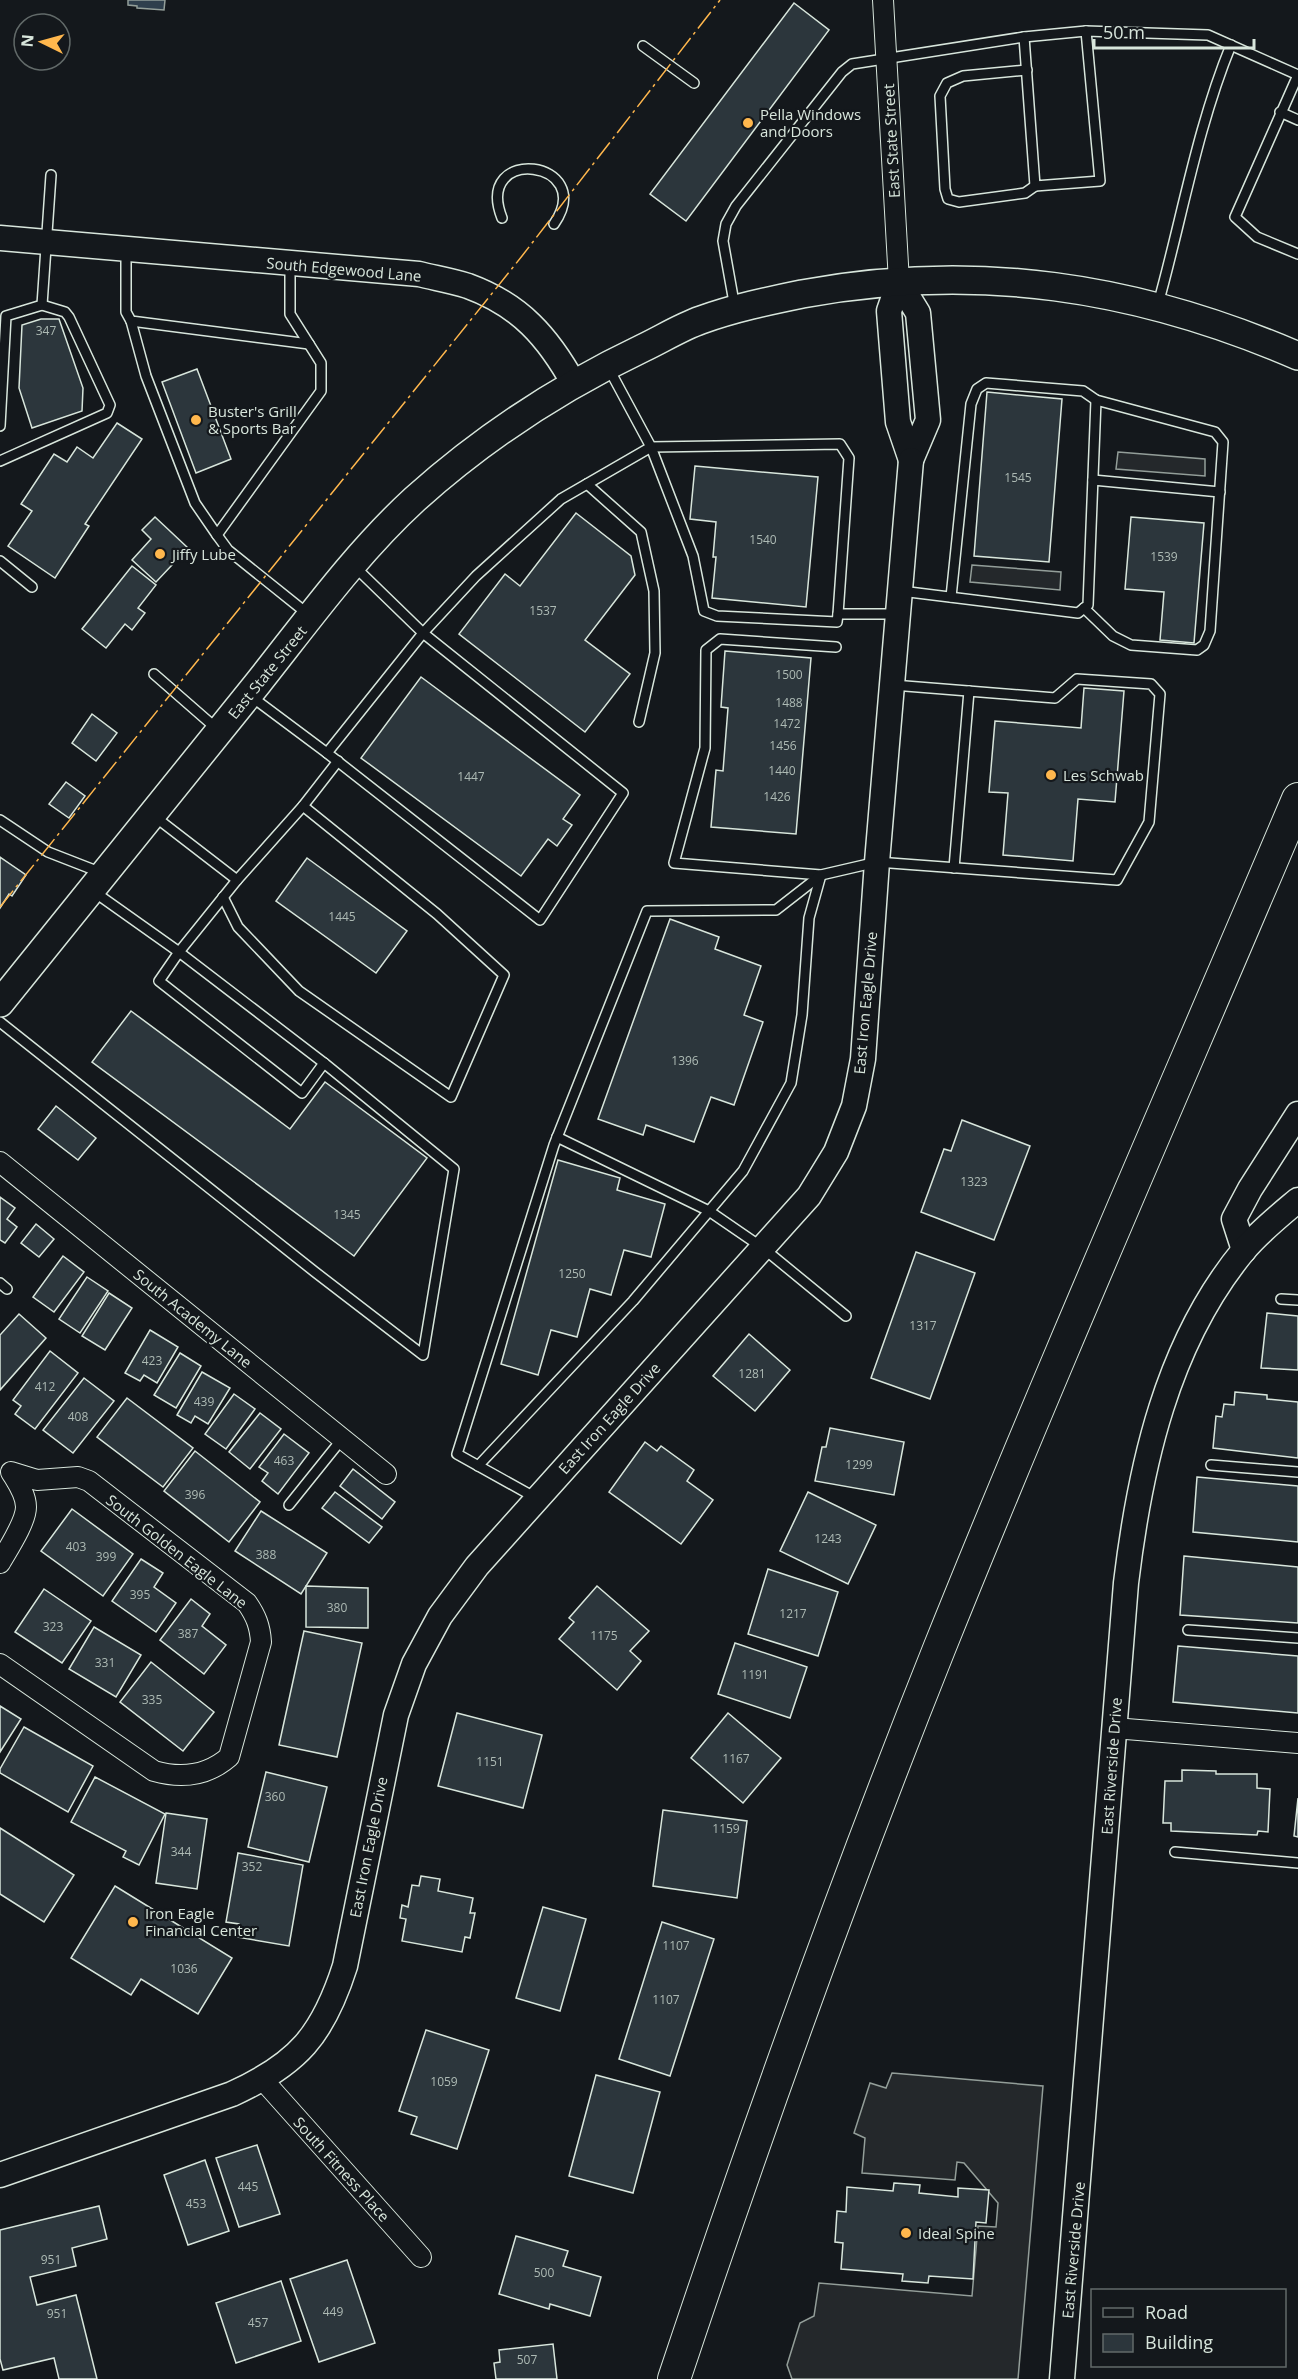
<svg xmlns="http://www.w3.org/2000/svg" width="1298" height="2379" viewBox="0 0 1298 2379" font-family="'Open Sans',sans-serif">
<rect width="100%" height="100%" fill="#14181c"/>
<g fill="#24282b" stroke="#939e99" stroke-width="1.5">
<polygon points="1118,452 1205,459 1205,476 1116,469"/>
<polygon points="972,565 1061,572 1060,590 970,582"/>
<polygon points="892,2073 1043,2086 1018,2379 792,2379 787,2365 800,2323 814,2316 819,2283 972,2296 978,2226 996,2227 998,2203 964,2163 957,2162 955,2180 862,2173 865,2138 854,2133 870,2083 886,2088"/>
</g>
<polygon fill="#2f3f4d" stroke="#939e99" stroke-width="1.5" points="128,0 165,0 164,10 137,8 137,6 128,5"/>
<g fill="#2c363c" stroke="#d8e6dc" stroke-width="1.5">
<polygon points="794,3 829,30 686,221 650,194"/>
<polygon points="41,319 59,319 83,388 82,411 32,428 19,388 22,325"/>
<polygon points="197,369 231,459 196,473 162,382"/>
<polygon points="987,392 1062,399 1049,562 974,556"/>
<polygon points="117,423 142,439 85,524 89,526 55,578 8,546 32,511 21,504 54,454 67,462 77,447 93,458"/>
<polygon points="695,466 818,477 806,607 712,598 716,557 713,557 716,522 690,519"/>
<polygon points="576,513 631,556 635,575 585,640 630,674 585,732 459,634 505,574 520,586"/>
<polygon points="155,517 188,548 156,582 132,560 151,539 142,530"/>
<polygon points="1131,517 1204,523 1194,643 1160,640 1164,592 1125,589"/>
<polygon points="132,566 156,585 138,608 145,613 132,630 125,624 106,648 82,629"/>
<polygon points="725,651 811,658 796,834 711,827 716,770 723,771 728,708 721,707"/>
<polygon points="421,677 580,795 563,819 572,825 557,846 548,839 521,876 361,758"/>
<polygon points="1084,688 1124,691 1115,802 1078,799 1073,861 1003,855 1008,793 989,792 995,721 1081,728"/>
<polygon points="92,714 117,733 96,761 72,743"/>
<polygon points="66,782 85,796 69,818 49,804"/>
<polygon points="0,857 26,875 12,896 9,894 0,908"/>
<polygon points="307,858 407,931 376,973 276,901"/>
<polygon points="670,919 719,937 715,949 761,966 744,1015 763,1022 734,1105 711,1097 694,1142 646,1125 643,1135 598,1119"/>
<polygon points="131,1011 290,1129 325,1082 427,1158 354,1256 92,1062"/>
<polygon points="56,1106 96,1138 78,1160 38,1129"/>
<polygon points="962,1120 1030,1146 994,1240 921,1212 944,1149 951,1151"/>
<polygon points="558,1160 620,1178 617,1190 665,1204 651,1257 624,1250 611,1295 590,1289 577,1337 551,1330 538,1375 501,1364"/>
<polygon points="0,1197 15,1208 7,1219 17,1227 5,1243 0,1240"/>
<polygon points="36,1224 54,1239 39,1257 21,1243"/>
<polygon points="916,1252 975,1273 930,1399 871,1378"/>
<polygon points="63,1256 84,1272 54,1312 33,1297"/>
<polygon points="87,1277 108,1291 80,1333 59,1319"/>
<polygon points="109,1293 132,1308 105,1350 82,1336"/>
<polygon points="1267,1313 1298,1316 1298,1370 1261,1368"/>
<polygon points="19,1314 46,1338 0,1390 0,1335"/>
<polygon points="150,1330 178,1347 157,1383 144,1375 140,1381 125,1373"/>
<polygon points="749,1334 790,1370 755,1411 713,1376"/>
<polygon points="50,1351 78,1373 35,1429 15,1414 21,1406 13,1400"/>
<polygon points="180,1353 201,1366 176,1408 154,1395"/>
<polygon points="202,1372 230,1388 208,1424 195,1416 191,1423 177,1415"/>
<polygon points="84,1378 114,1401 73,1453 43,1430"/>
<polygon points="1235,1392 1267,1395 1267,1399 1298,1402 1298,1458 1213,1448 1216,1416 1222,1417 1224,1404 1234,1405"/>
<polygon points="234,1394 255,1409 226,1449 205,1434"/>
<polygon points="127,1398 193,1448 163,1487 97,1437"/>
<polygon points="260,1413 281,1429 250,1469 229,1452"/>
<polygon points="830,1428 904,1442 894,1495 815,1481 822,1447 826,1447"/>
<polygon points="284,1434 309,1453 278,1494 262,1481 268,1473 259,1467"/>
<polygon points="645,1442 657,1451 661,1446 694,1470 687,1481 713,1500 681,1544 609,1492"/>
<polygon points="195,1451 260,1502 229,1542 164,1491"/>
<polygon points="353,1469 395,1502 382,1519 340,1486"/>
<polygon points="1197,1477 1298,1486 1298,1542 1193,1532"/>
<polygon points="335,1492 382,1527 369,1543 322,1508"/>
<polygon points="808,1492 876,1525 848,1584 780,1551"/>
<polygon points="72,1509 133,1554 103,1596 41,1551"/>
<polygon points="261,1511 327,1553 301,1594 235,1551"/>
<polygon points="1184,1556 1298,1567 1298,1623 1180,1615"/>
<polygon points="141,1559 163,1573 154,1587 176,1603 156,1632 112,1601"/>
<polygon points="768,1569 838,1592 818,1656 748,1634"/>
<polygon points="306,1586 368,1588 368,1628 306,1627"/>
<polygon points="597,1586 649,1631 630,1651 641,1661 617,1690 559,1639 574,1622 569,1618"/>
<polygon points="44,1589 91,1621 62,1663 15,1632"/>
<polygon points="191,1599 210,1614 202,1626 226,1645 204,1674 160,1640"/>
<polygon points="94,1627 141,1655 116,1697 69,1669"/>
<polygon points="304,1631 362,1643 337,1757 279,1745"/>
<polygon points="735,1643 807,1667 790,1718 718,1694"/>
<polygon points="1178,1646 1298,1656 1298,1713 1173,1702"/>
<polygon points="151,1662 214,1712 183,1751 120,1702"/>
<polygon points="0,1706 21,1719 0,1752"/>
<polygon points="457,1713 542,1735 523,1808 438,1786"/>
<polygon points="728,1713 781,1758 743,1803 691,1758"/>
<polygon points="24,1727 93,1766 68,1812 0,1773 0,1769"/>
<polygon points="1182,1770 1216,1771 1216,1774 1257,1774 1257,1788 1270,1789 1268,1832 1258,1831 1257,1835 1171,1831 1171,1823 1163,1823 1165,1781 1182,1781"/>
<polygon points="266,1772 327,1787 309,1862 248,1847"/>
<polygon points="95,1777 165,1814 139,1865 123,1857 126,1851 71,1822"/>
<polygon points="1298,1798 1298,1837 1294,1836"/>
<polygon points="663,1810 747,1821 737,1898 653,1886"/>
<polygon points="166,1813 207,1819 197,1889 156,1883"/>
<polygon points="0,1828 74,1875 44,1922 0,1894"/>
<polygon points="238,1853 303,1865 289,1946 237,1937 239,1924 226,1922"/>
<polygon points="421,1876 440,1879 438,1891 473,1898 470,1913 475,1913 470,1938 465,1937 462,1952 402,1941 406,1919 400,1918 402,1905 408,1907 412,1885 419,1886"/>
<polygon points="115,1886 232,1958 198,2014 141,1979 131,1995 71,1958"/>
<polygon points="543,1907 586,1919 560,2011 516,1998"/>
<polygon points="662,1922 714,1939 670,2076 619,2059"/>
<polygon points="426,2030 489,2050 457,2149 411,2134 417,2117 399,2111"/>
<polygon points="596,2075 660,2092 633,2193 569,2176"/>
<polygon points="257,2145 280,2214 239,2227 216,2158"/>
<polygon points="205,2160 229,2231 188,2245 164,2175"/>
<polygon points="894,2183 920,2185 919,2193 958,2197 958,2188 989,2190 986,2223 976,2222 973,2279 929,2276 928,2283 902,2281 903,2274 841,2269 843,2243 835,2242 837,2211 846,2212 847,2187 893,2191"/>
<polygon points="99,2206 107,2239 72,2248 76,2266 30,2277 37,2305 76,2295 97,2379 59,2379 54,2358 3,2370 0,2359 0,2230"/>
<polygon points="516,2236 568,2251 563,2266 601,2277 590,2316 550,2304 549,2309 499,2294"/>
<polygon points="347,2260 375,2343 319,2362 290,2279"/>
<polygon points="281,2281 301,2341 236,2363 216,2303"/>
<polygon points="553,2344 557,2379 496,2379 494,2363 500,2362 499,2350"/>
</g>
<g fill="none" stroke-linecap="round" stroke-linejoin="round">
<g stroke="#d8e6dc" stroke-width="12">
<g id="service">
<polyline points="1024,37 1035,186 1100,181 1086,31"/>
<polyline points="643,46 694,83"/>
<polyline points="1027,70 963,76 947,83 940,96 945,189 948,199 959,202 1025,193 1035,186"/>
<polyline points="1280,112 1298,120"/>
<path d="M502,218C473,144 598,160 554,224"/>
<polyline points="126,250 126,312 131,321 309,344"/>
<polyline points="290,265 290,314 321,363 321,391 217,535 228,550 309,615"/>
<path d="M1158,304C1182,218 1197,128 1231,45"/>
<polyline points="735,308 723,241 726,224 736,206 842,72 852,64 1024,37 1086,31 1208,35 1298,75 1235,217 1257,237 1298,254"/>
<polyline points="131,321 146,376 195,503 217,535"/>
<polyline points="609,369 651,447 840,444 849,458 838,614 896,614"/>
<polyline points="0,426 6,316 42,305 51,175"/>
<polyline points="0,461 107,413 110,405 69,317 65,312 42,305"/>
<polyline points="1093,480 1220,492"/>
<polyline points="587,484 641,532 654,591 655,653 639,722"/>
<polyline points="0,561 32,587"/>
<polyline points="354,566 423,633 476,576 561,499 651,447 693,556 704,611 717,616 837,622 838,614"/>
<polyline points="901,591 1078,613 1088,605 1096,400"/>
<polyline points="951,597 971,404 977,389 986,383 1083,391 1096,400 1215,432 1223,442 1210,631 1204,645 1197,650 1131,645 1113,636 1084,608"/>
<polygon points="423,633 623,793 540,920 327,753"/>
<polyline points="154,674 217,729"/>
<polyline points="252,697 327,753"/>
<polyline points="303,806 338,761"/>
<polyline points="154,816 237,880 303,806 437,914 504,975 451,1097 299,991 238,927 223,897"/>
<polyline points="0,820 48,852 102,873"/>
<polyline points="954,868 969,691"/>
<polyline points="237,880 179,952 159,981 302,1093 324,1063"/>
<polyline points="0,1022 315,1272 423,1355 454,1169 324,1063 179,952 93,891"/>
<polyline points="557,1137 709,1211 763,1248 846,1316"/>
<polyline points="0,1283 7,1289"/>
<polyline points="1281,1299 1298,1300"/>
<polyline points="1211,1465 1298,1472"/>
<polyline points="478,1466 633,1301 743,1171 791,1083 802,1015 809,918 821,875 674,863 705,748 706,650 720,639 836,647"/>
<polyline points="536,1498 457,1454 554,1145 647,911 776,910 821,875 877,862 1117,880 1149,822 1160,694 1151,684 1077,679 1055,698 893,685"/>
<polyline points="289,1505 342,1439"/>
<polyline points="1188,1630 1298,1638"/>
<polyline points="1175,1852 1298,1863"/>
</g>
</g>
<g stroke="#d8e6dc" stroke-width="22">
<g id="minor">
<polyline points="883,0 899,282"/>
<polyline points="0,1162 386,1474"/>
<path d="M0,1563C8,1549 26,1522 26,1507C26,1494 17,1482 11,1472L37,1480L78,1477L89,1481L247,1603C256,1616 260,1626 261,1642L229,1757C207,1776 182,1779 154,1771L0,1664"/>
<polyline points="1114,1728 1298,1743"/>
<polyline points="263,2080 421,2257"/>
</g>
</g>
<g stroke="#d8e6dc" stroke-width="27">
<g id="tertiary">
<path d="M0,238L419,274C435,278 453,281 468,286C520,305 548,337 574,384"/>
<polygon points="899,282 918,313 928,420 911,460 898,422 889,311"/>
<polyline points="1244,1250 1234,1219 1250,1189 1298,1114"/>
<path d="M0,2175L232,2094C298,2064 323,2035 345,1966L396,1715L414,1664L440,1616L477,1566L809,1196L836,1152L854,1106L863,1059L877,862L911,460"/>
<path d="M1062,2379L1126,1583C1140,1466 1167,1343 1244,1250C1259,1232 1279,1216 1298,1200"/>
</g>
</g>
<g stroke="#d8e6dc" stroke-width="30">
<path id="secondary" d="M0,1003C86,896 172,789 258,683C308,620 356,553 415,499C483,438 561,387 643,348C662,339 681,327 701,320C734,308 768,301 802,294C977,262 1136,286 1298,356"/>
</g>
<g stroke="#d8e6dc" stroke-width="34">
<path id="trunk" d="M674,2379C756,2133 843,1889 939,1649C1054,1363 1178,1082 1298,799"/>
</g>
<use href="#service" stroke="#14181c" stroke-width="9"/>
<use href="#minor" stroke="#14181c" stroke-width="20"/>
<use href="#tertiary" stroke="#14181c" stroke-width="24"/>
<use href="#secondary" stroke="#14181c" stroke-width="27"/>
<use href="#trunk" stroke="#14181c" stroke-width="32"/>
<polyline stroke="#ffb74d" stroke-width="1.5" stroke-dasharray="21 4.5 3 4.5" stroke-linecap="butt" points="0,907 522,256 720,0"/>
</g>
<g fill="#ffb74d" stroke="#14181c" stroke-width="2">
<circle cx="748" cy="123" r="6"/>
<circle cx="196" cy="420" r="6"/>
<circle cx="160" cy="554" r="6"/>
<circle cx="1051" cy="775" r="6"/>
<circle cx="133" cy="1922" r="6"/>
<circle cx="906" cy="2233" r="6"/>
</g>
<g text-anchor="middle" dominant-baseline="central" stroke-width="4.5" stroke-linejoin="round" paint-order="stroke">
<g font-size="12" fill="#adbab4">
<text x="46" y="330">347</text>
<text x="1018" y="477">1545</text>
<text x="763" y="539">1540</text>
<text x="1164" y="556">1539</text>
<text x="543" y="610">1537</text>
<text x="789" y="674">1500</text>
<text x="789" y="702">1488</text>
<text x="787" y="723">1472</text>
<text x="783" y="745">1456</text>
<text x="782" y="770">1440</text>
<text x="471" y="776">1447</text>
<text x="777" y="796">1426</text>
<text x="342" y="916">1445</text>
<text x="685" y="1060">1396</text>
<text x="974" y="1181">1323</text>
<text x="347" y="1214">1345</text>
<text x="572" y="1273">1250</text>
<text x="923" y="1325">1317</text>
<text x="152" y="1360">423</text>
<text x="752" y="1373">1281</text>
<text x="45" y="1386">412</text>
<text x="204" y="1401">439</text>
<text x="78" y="1416">408</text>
<text x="284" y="1460">463</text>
<text x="859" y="1464">1299</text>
<text x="195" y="1494">396</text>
<text x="828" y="1538">1243</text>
<text x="76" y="1546">403</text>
<text x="266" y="1554">388</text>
<text x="106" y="1556">399</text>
<text x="140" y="1594">395</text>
<text x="337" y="1607">380</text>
<text x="793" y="1613">1217</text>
<text x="53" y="1626">323</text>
<text x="188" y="1633">387</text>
<text x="604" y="1635">1175</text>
<text x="105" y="1662">331</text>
<text x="755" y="1674">1191</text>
<text x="152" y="1699">335</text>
<text x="736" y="1758">1167</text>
<text x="490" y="1761">1151</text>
<text x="275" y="1796">360</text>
<text x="726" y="1828">1159</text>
<text x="181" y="1851">344</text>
<text x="252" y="1866">352</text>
<text x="676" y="1945">1107</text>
<text x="184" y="1968">1036</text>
<text x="666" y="1999">1107</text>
<text x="444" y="2081">1059</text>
<text x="248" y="2186">445</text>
<text x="196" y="2203">453</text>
<text x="51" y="2259">951</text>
<text x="544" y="2272">500</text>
<text x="333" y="2311">449</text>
<text x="57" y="2313">951</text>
<text x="258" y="2322">457</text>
<text x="527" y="2359">507</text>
</g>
<g font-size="15" fill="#d8e6dc" stroke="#14181c" text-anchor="start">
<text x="760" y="114">Pella Windows<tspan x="760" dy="17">and Doors</tspan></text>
<text x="208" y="411">Buster's Grill<tspan x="208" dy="17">&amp; Sports Bar</tspan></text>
<text x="172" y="554">Jiffy Lube</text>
<text x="1063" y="775">Les Schwab</text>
<text x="145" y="1913">Iron Eagle<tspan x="145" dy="17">Financial Center</tspan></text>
<text x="918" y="2233">Ideal Spine</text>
</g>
<g font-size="15" fill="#d8e6dc" stroke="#14181c">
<text transform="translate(891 141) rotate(-93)">East State Street</text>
<text transform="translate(344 269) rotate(5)">South Edgewood Lane</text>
<text transform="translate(267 672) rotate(-51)">East State Street</text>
<text transform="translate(865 1003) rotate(-85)">East Iron Eagle Drive</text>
<text transform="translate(193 1318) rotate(39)">South Academy Lane</text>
<text transform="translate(609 1418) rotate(-48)">East Iron Eagle Drive</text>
<text transform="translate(177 1551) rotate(38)">South Golden Eagle Lane</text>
<text transform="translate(1111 1766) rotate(-86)">East Riverside Drive</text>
<text transform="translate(368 1847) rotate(-79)">East Iron Eagle Drive</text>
<text transform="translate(342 2169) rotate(48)">South Fitness Place</text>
<text transform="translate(1073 2250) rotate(-85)">East Riverside Drive</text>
</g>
</g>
<rect x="1091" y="2289" width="195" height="78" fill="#14181c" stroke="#626a69" stroke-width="1.5"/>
<rect x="1103" y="2308" width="30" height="9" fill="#14181c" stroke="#626a69" stroke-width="1.5"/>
<text x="1145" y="2319" font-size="18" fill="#d8e6dc">Road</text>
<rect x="1103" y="2334" width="30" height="18" fill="#2c363c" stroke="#626a69" stroke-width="1.5"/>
<text x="1145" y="2349" font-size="18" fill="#d8e6dc">Building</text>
<g transform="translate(42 42) rotate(275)"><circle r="28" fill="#14181c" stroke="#626a69" stroke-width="1.5"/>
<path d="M0-4.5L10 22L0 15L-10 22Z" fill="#ffb74d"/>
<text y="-9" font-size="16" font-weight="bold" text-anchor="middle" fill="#d8e6dc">N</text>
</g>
<path d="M1094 39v9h160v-9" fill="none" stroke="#d8e6dc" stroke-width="3"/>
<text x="1103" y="39" font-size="18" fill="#d8e6dc" stroke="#14181c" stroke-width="4.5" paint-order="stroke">50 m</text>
</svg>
